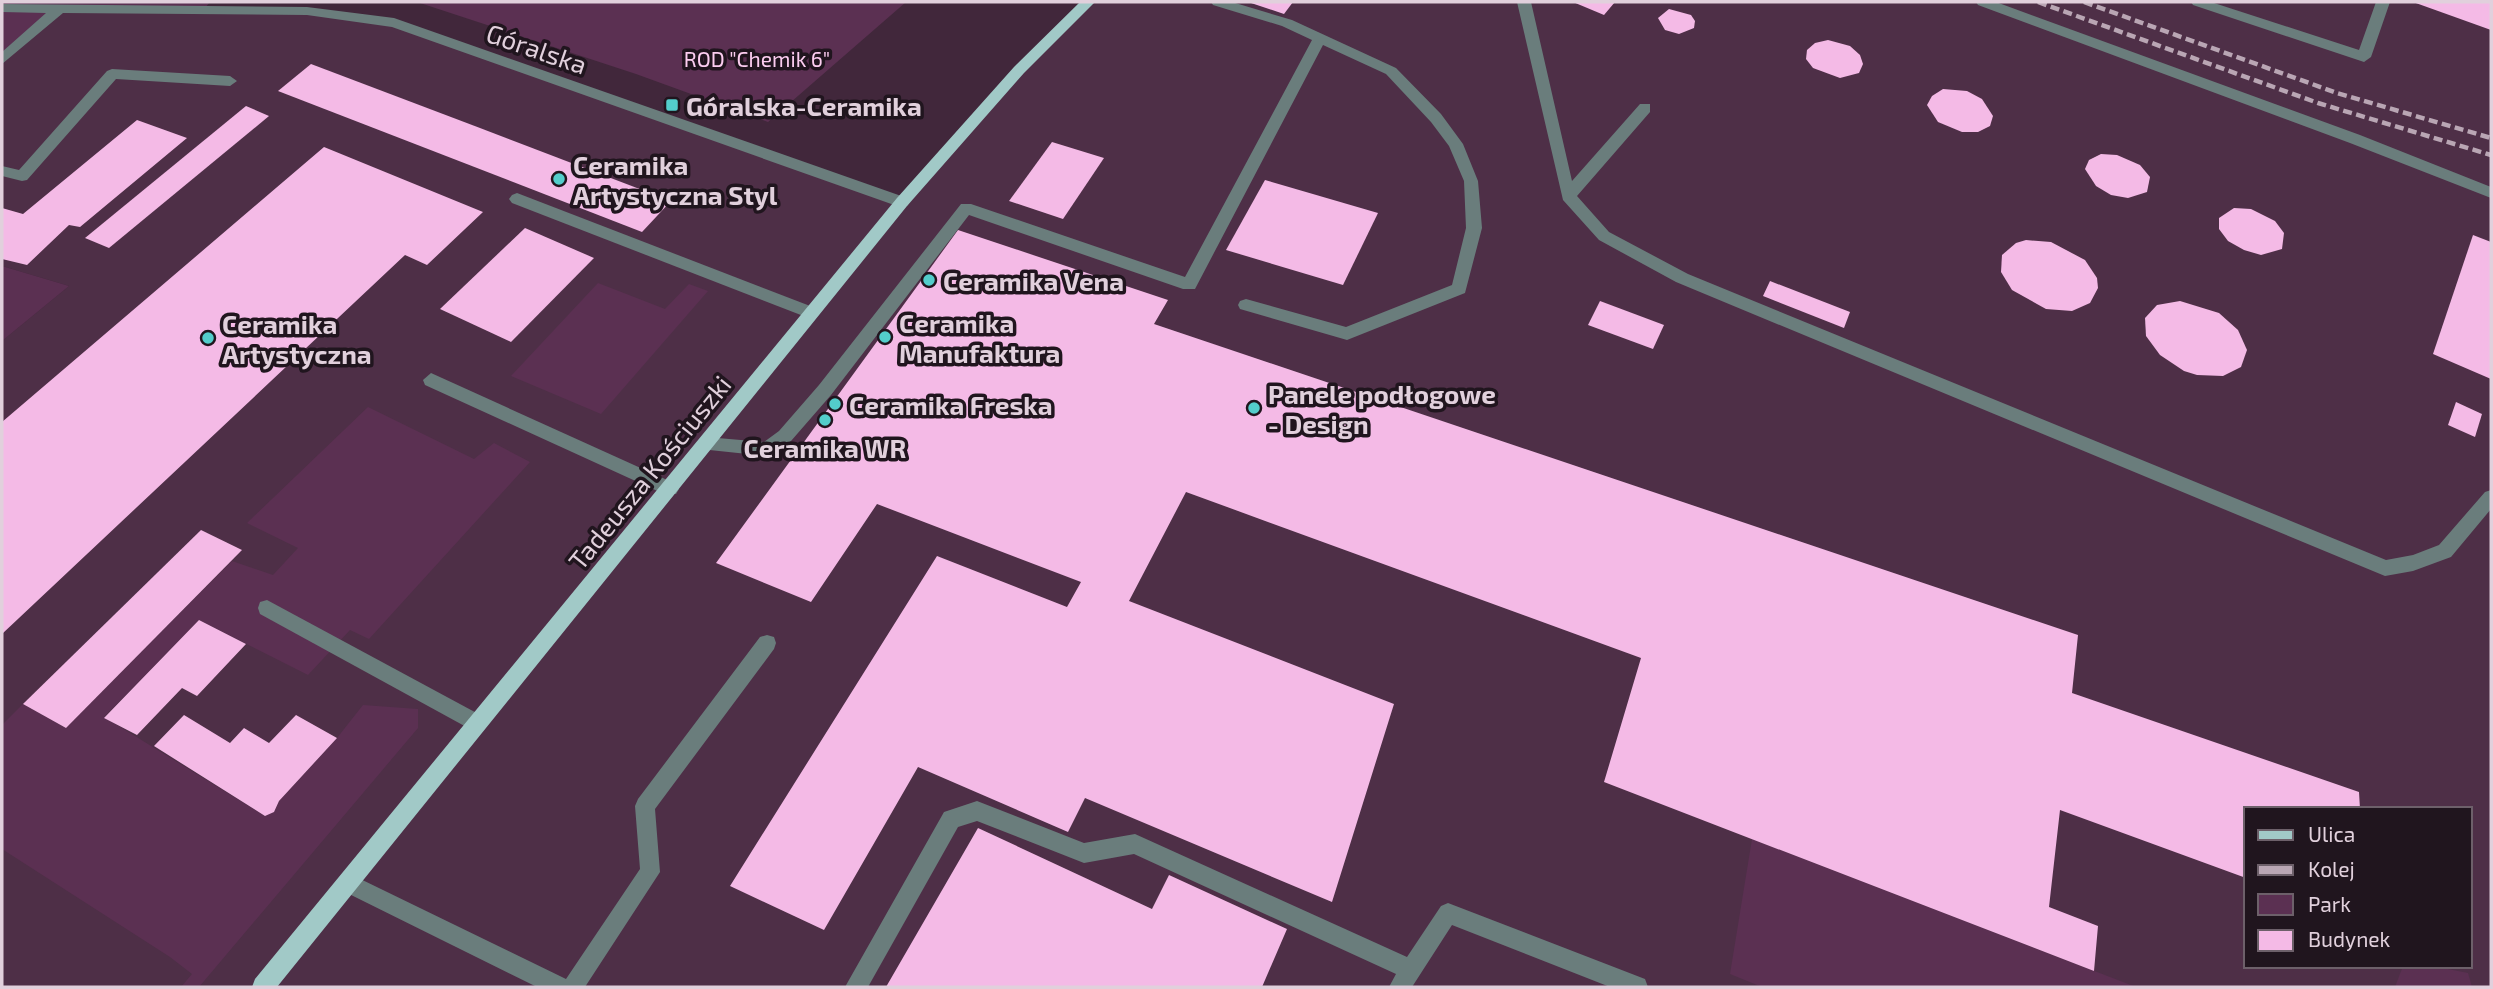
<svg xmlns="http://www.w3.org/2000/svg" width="2493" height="989" viewBox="0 0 2493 989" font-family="'Exo 2',sans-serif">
<rect width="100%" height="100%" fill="#41273b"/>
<path fill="#4e2f47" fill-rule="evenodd" d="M1088,2H2491V987H2V341L69,286L2,266V59L60,8L307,11L393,23L901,202L1019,70ZM2246,809H2470V966H2246Z"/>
<g fill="#5b3052">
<polygon points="2,2 210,2 204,9 60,8 2,58"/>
<polygon points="417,2 906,2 768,122 636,74"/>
<polygon points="2,266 69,286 2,341"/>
<polygon points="598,283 665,309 689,284 708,291 601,414 511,376"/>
<polygon points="368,407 474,459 494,443 530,462 369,639 350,630 308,675 199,620 104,717 265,816 274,812 279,801 337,738 363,705 418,709 418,728 199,987 181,987 192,974 170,957 2,849 2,725 23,704 66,728 232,561 273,575 298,548 247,523"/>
<polygon points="1752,839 2136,987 1762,987 1730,974"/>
<polygon points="2403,966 2433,966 2468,973 2472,987 2395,987"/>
</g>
<g fill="#f4bae6">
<polygon points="1248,2 1293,2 1284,14"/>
<polygon points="1573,2 1615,2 1604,15"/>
<polygon points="2413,2 2491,2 2491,30"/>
<polygon points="1669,9 1691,15 1695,21 1694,28 1679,34 1665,30 1658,18"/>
<polygon points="1828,40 1850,46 1860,55 1863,64 1859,73 1840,78 1813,68 1806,59 1807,50 1815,43"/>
<polygon points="311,64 480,128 671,201 642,232 278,91"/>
<polygon points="1943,89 1967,91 1982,99 1993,116 1990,126 1978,132 1962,132 1938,122 1927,105 1932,96"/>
<polygon points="246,106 269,116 109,248 85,238"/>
<polygon points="137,120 187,138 80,227 69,225 27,265 2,259 2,208 23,214"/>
<polygon points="1052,142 1104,158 1063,219 1009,201"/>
<polygon points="324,147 483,212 427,265 405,255 2,634 2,422"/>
<polygon points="2101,154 2117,155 2140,165 2150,177 2147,192 2128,198 2111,195 2096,186 2085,169 2089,160"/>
<polygon points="1265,180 1378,213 1343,285 1226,250"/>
<polygon points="2234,208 2251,209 2275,221 2284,233 2282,249 2261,255 2244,250 2228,241 2219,229 2219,218"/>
<polygon points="525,228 594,258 511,342 440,309"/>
<polygon points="958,230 1168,300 1154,324 2078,635 2072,693 2359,792 2360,809 2246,809 2246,878 2060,810 2049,907 2098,926 2094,971 1604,782 1641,658 1186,492 1129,601 1394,704 1332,902 1085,798 1068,832 918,767 824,930 730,886 937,556 1067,607 1081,582 877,504 811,602 716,563"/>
<polygon points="2473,235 2491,242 2491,379 2433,354"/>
<polygon points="2026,240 2051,242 2085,260 2097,278 2098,288 2090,303 2072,311 2046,309 2012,290 2001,272 2002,255 2016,243"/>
<polygon points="1770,281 1850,312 1844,328 1763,296"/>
<polygon points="1600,301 1664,325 1653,349 1588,325"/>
<polygon points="2180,301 2219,313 2238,330 2247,350 2241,367 2223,376 2197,375 2184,371 2160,355 2146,336 2145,318 2157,305"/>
<polygon points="2456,402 2482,414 2475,437 2448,425"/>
<polygon points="201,530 242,550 66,728 23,704"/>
<polygon points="199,620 246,644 197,696 182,688 137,735 104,718"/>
<polygon points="184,715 230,743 244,728 269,743 296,715 337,738 279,801 274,812 265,816 154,746"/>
<polygon points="978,828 1152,909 1169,875 1287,929 1262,987 886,987"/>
</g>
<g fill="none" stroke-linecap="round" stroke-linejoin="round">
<g fill="#6a7d7c" fill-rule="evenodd">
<polygon points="1211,2 1232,2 1292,20 1396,68 1441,114 1463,144 1478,181 1482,228 1465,293 1347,340 1240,309 1238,305 1240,301 1246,299 1346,327 1452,285 1466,228 1464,181 1449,146 1431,122 1386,74 1323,45 1195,289 1183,289 969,215 831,395 791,441 767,456 700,449 697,444 700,439 706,437 764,442 779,431 819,385 961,204 971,204 1185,277 1312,40 1282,26 1213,5"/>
<polygon points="1517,2 1531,2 1572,181 1640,104 1650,104 1650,112 1577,196 1609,232 1688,274 2386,560 2413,555 2439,545 2485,492 2491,490 2491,509 2451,557 2413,571 2385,576 1676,282 1599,240 1563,200"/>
<polygon points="1976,2 1996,2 2360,135 2491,187 2491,198 2350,143 1978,5"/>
<polygon points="2191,2 2211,2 2359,50 2376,2 2390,2 2371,57 2364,62 2193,5"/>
<polygon points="2,4 307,7 394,18 907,198 910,202 907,206 897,206 392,27 307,15 63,13 2,64 2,52 46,13 2,12"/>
<polygon points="112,69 230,76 237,81 230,86 116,79 27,180 22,181 2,176 2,166 19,170 107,71"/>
<polygon points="517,193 818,309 820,313 812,319 806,317 512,203 509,199 512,195"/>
<polygon points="431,373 676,484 679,489 676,494 664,494 425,385 423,380"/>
<polygon points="267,600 484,717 487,723 484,729 477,732 470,729 260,614 258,608 260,602"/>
<polygon points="767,635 774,637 776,643 774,649 655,809 660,872 585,987 537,987 341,890 338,883 341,876 348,873 566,979 640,869 635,806 638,799 760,637"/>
<polygon points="977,801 1084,843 1135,834 1407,957 1441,906 1448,903 1645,979 1648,987 1610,987 1452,925 1412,987 1389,987 1396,974 1134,854 1084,863 977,821 958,827 868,987 845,987 944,812"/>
</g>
<polygon fill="#a1c9c7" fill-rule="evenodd" points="1080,2 1095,2 1024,73 907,206 277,987 252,987 255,979 897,198 1014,67"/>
<g stroke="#b9a6b4" stroke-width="4.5" stroke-dasharray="9 4.5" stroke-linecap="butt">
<polyline points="2038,2 2318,103 2491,155"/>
<polyline points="2084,2 2337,93 2491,138"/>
</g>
</g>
<g fill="#53cdcb" stroke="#20151e" stroke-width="2.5">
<rect x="665" y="98" width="14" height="14" rx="3.5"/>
<circle cx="559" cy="179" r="7"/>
<circle cx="929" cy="280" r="7"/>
<circle cx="885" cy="337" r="7"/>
<circle cx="208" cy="338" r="7"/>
<circle cx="835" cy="404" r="7"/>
<circle cx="1254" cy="408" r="7"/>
<circle cx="825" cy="420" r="7"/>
</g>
<g text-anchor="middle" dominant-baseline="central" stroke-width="7" stroke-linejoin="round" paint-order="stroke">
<g font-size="21" fill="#fccdf0" stroke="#20151e">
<text x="757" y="58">ROD "Chemik 6"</text>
</g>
<g font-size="26" fill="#e1d0dc" stroke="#20151e">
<text transform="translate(537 48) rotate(19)">Góralska</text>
<text transform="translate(649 472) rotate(-51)">Tadeusza Kościuszki</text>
</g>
<g font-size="26" font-weight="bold" fill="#e1d0dc" stroke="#20151e" text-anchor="start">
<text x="686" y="105">Góralska-Ceramika</text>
<text x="573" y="164">Ceramika<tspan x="573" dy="30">Artystyczna Styl</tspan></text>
<text x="943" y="280">Ceramika Vena</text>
<text x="899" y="322">Ceramika<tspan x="899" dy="30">Manufaktura</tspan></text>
<text x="222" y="323">Ceramika<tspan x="222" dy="30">Artystyczna</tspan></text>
<text x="1268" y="393">Panele podłogowe<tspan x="1268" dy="30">- Design</tspan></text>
<text x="849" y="404">Ceramika Freska</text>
<text x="825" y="447" text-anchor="middle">Ceramika WR</text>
</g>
</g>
<rect width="2493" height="989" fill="none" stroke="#e1d0dc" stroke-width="7"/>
<rect x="2244" y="807" width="228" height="161" fill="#20151e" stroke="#6d606a" stroke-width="2"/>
<rect x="2258" y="830" width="35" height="10" fill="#a1c9c7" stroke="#6d606a" stroke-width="2"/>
<text x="2308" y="842" font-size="21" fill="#e1d0dc">Ulica</text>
<rect x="2258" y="865" width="35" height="10" fill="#b9a6b4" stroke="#6d606a" stroke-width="2"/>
<text x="2308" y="877" font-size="21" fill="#e1d0dc">Kolej</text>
<rect x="2258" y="894" width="35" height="21" fill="#5b3052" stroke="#6d606a" stroke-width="2"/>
<text x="2308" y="912" font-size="21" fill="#e1d0dc">Park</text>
<rect x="2258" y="930" width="35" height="21" fill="#f4bae6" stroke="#6d606a" stroke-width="2"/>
<text x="2308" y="947" font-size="21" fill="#e1d0dc">Budynek</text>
</svg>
